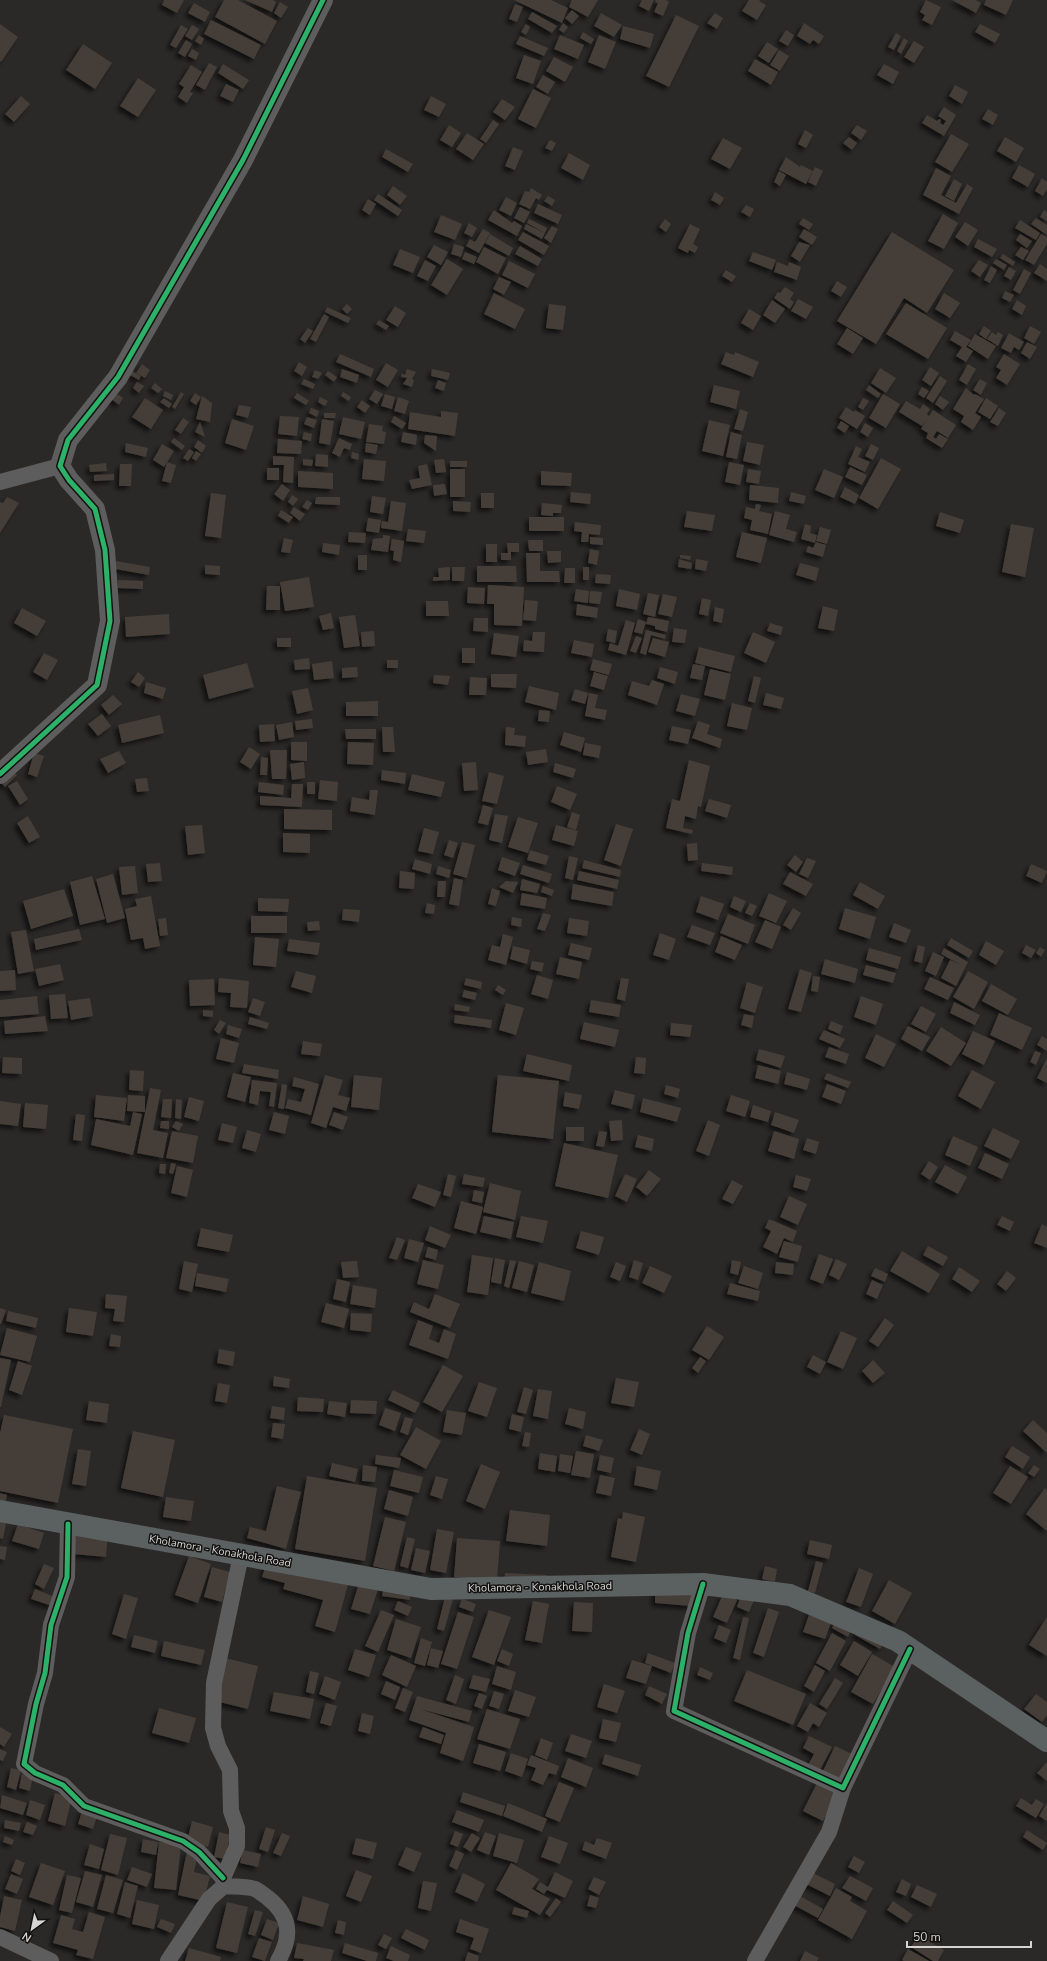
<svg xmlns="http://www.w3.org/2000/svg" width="1047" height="1961" viewBox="0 0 1047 1961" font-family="'Nunito Sans',sans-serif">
<defs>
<filter id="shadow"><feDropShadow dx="-3.5" dy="3.5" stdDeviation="2" flood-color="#0009"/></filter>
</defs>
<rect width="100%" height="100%" fill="#2b2928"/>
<g fill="#453e37" filter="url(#shadow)">
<polygon points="164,0 184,0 177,13 162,5"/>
<polygon points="224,0 238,0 277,21 265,44 215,17"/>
<polygon points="245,0 273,0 276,2 272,12"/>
<polygon points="514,0 551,0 568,8 562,23"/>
<polygon points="572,0 598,0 588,17 569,7"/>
<polygon points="642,0 654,0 649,11 639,6"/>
<polygon points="656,0 666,0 669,2 663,16 654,12 658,3 655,2"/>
<polygon points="749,0 760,0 759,1 766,5 757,20 742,11"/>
<polygon points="926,0 941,7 932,25 922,20 925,15 920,12"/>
<polygon points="952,0 976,0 981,3 976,13"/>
<polygon points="986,0 1013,0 1006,15 984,5"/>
<polygon points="280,2 288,7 281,18 274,13"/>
<polygon points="194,3 210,12 205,22 188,13"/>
<polygon points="515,4 523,7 517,22 509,19"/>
<polygon points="572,10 579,16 572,24 565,18"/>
<polygon points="532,12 557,26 552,33 528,19"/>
<polygon points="601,13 622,25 614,37 594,26"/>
<polygon points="715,13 723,18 717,29 707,23"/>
<polygon points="676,15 699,26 669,87 646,76"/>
<polygon points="211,20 261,45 254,59 204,34"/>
<polygon points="563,23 568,27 564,33 559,30"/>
<polygon points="804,23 824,36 819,44 813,40 810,44 797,36"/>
<polygon points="0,24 18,37 1,62 0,61"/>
<polygon points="526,24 530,27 526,35 521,32"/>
<polygon points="980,24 1000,34 995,43 975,32"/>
<polygon points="181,25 188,29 176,48 170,45"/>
<polygon points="192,25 199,29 192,40 185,36"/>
<polygon points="623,26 654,34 650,48 620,39"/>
<polygon points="786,30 794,35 788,46 779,41"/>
<polygon points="583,32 594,39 591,44 580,38"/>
<polygon points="896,33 901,36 894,50 888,47"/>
<polygon points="199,35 204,39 201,45 195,41"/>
<polygon points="560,35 584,45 578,59 554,49"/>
<polygon points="599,35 616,42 605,69 588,62"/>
<polygon points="520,36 548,48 544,56 516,44"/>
<polygon points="904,38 908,41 901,54 897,51"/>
<polygon points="186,40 192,44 185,57 178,53"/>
<polygon points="914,41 924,47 914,63 904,57"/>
<polygon points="767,42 778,49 769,63 758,56"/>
<polygon points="83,44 112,63 95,89 66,70"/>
<polygon points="192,49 199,53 196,60 188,56"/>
<polygon points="779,50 789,56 780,71 770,65"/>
<polygon points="524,55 541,61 533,84 516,78"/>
<polygon points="554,57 573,67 565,82 546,71"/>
<polygon points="755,59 778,72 771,85 748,71"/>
<polygon points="209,63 217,67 205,90 196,85"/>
<polygon points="223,64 249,80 243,89 218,73"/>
<polygon points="884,64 899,72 893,84 877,75"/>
<polygon points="191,65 202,72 190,92 193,93 187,103 178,97 184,87 179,84"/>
<polygon points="543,75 555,82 548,94 536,87"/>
<polygon points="138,78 156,90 138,117 120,106"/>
<polygon points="226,84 239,90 233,102 220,96"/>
<polygon points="955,85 968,92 962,104 949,96"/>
<polygon points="533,89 551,98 536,128 518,119"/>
<polygon points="21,96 30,104 14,122 5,114"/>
<polygon points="431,96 446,104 439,117 424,110"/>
<polygon points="502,99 515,107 505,120 493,112"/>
<polygon points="944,107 956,115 944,136 922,123 927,115 937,121 939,119 941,120 940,123 943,125 946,121 938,116"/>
<polygon points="988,109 998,115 993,125 982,119"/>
<polygon points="493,120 499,124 486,143 480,139"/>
<polygon points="449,125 461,133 452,147 440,140"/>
<polygon points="857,125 867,131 861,140 851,133"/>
<polygon points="805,130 813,135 806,148 798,144"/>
<polygon points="467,133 484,144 473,160 456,149"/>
<polygon points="951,134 969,144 952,172 935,162"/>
<polygon points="849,137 857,143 852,150 843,143"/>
<polygon points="1005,137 1024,148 1016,162 997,151"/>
<polygon points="723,138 742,148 730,169 711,159"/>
<polygon points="550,140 556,143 552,151 545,148"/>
<polygon points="513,147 523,151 515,170 505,166"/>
<polygon points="386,149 413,164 408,172 382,157"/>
<polygon points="569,153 590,165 583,180 561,168"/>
<polygon points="786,157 800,167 801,165 813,171 806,184 779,170"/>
<polygon points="1019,165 1035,174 1028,187 1012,178"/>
<polygon points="815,167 823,171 816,186 808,182"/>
<polygon points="936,168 951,176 941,195 956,203 967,184 973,188 959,214 923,195"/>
<polygon points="779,171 786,175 780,186 774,182"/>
<polygon points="1042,178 1047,182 1047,189 1043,196 1035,191"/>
<polygon points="954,179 962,184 954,201 945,196"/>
<polygon points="393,186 407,196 400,205 387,195"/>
<polygon points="531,188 542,195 539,200 536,198 530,209 519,204 525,191 529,192"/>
<polygon points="715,192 724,198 720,205 711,200"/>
<polygon points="378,194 402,210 398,216 374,200"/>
<polygon points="548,196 555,200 552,206 544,201"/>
<polygon points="506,197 517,203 511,216 499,210"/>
<polygon points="368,199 376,204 370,215 362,210"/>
<polygon points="538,204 562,215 558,224 534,213"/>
<polygon points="746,205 754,209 750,217 741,212"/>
<polygon points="520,207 530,212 524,223 514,218"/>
<polygon points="494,210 512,223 514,221 522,226 517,236 488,220"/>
<polygon points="1044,210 1047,212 1047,221 1040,217"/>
<polygon points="943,214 958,223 944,249 928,241"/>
<polygon points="441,215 462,224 455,240 434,232"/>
<polygon points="803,218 813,224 809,230 799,224"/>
<polygon points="1036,218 1047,225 1047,235 1031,224"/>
<polygon points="529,219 547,228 545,233 527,223"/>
<polygon points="665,219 671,224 666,232 659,227"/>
<polygon points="1020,220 1040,233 1036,240 1015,228"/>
<polygon points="965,222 978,230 968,246 955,237"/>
<polygon points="469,223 477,228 472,237 464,233"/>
<polygon points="526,224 545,233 542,239 524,229"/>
<polygon points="690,224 700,229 693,244 698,247 695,253 689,250 688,253 678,248"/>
<polygon points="552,226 558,229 551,243 544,238"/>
<polygon points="483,229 490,233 479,253 466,246 470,239 475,242"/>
<polygon points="804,229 817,237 812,245 799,237"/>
<polygon points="523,232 549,246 544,255 518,240"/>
<polygon points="892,232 954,270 927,313 904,298 876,344 837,321"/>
<polygon points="490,234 513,248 509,256 485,243"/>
<polygon points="1020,234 1032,241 1027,248 1016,240"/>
<polygon points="1041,234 1047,237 1047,244 1034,265 1025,260"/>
<polygon points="978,239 997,249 992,257 974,247"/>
<polygon points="799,242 810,245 800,262 791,256"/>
<polygon points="454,244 464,247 461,257 451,254"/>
<polygon points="434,245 448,252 441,265 427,257"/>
<polygon points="520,246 542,259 538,266 515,254"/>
<polygon points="484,247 506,258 498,274 476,262"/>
<polygon points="1021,247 1029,251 1023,260 1015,255"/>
<polygon points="400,249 420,257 413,273 393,265"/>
<polygon points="465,252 477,257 474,264 462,259"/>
<polygon points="753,252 776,260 772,270 749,261"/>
<polygon points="1003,254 1015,262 1013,266 1000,258"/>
<polygon points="447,259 463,269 447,295 431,285"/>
<polygon points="996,259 1007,265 1004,270 993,263"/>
<polygon points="425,260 436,266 428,281 417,276"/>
<polygon points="979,260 988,265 980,277 971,271"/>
<polygon points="509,261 535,274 528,288 502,275"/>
<polygon points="777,262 788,266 789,262 801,267 797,280 774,272"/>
<polygon points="1040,264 1047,269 1047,281 1034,273"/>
<polygon points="991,266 997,270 990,283 984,280"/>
<polygon points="1009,267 1016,271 1011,280 1004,276"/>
<polygon points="1024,269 1031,273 1020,294 1013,290"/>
<polygon points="726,270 736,276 732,282 722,276"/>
<polygon points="499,277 511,282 504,295 493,289"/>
<polygon points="837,281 847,287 841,297 831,291"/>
<polygon points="785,287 794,293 790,299 794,302 790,309 774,298 778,292 780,293"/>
<polygon points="1005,291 1014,295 1010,302 1002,298"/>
<polygon points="494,293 525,309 515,329 484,314"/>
<polygon points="944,293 960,303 950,318 935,309"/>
<polygon points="798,299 813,307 806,319 791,311"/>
<polygon points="772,300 785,309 775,323 763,315"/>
<polygon points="1017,300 1026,306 1022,315 1012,309"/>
<polygon points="906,303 947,328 928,359 886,334"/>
<polygon points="347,304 352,309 347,314 342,309"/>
<polygon points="549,304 566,306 563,330 546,328"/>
<polygon points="395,306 406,313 398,327 386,320"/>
<polygon points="327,307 351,318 348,323 325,312"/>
<polygon points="749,309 761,316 753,330 741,323"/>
<polygon points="324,314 329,317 316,342 310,339"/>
<polygon points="379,320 389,326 386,330 376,324"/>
<polygon points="984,326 991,331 986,339 979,334"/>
<polygon points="1030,326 1041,332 1034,344 1024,338"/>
<polygon points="308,328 313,331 305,343 300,339"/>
<polygon points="847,328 863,338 853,354 837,344"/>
<polygon points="955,331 971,340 966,347 973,351 966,362 956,356 962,347 950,340"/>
<polygon points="992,332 996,335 998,332 1003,335 998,346 987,339"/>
<polygon points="1009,333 1024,342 1019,350 1014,347 1011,353 1001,348"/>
<polygon points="975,334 996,346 988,359 968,346"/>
<polygon points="1027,342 1037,347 1030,359 1021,353"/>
<polygon points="726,352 734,355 735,352 759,362 753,377 721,364"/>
<polygon points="340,354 374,369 371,377 336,362"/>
<polygon points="1004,354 1020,364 1007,385 996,378 1001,370 996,367"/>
<polygon points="299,362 307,367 302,376 294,371"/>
<polygon points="386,363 398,370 388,387 376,380"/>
<polygon points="142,364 150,370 145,378 136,373"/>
<polygon points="968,364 976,369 967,385 959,380"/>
<polygon points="930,367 939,373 931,386 922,380"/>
<polygon points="880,368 896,378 886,393 871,383"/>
<polygon points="342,369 359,375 357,383 340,377"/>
<polygon points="407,369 416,372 412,379 414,380 412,387 403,384 407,378 401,377 402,373 405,375"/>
<polygon points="432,369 450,373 448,380 431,376"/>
<polygon points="315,370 322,373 318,379 312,377"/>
<polygon points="132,371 141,376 139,380 130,375"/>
<polygon points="328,371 337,377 334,382 325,375"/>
<polygon points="940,376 947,381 933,403 926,398"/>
<polygon points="304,379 315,384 313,389 301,384"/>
<polygon points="980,379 987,383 981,395 973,390"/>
<polygon points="438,380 446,383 444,391 435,388"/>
<polygon points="137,382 144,386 139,393 133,388"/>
<polygon points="155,383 162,389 158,393 151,388"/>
<polygon points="714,385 740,391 736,409 710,402"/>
<polygon points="869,385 881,394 878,398 866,390"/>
<polygon points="922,387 929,391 924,398 918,394"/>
<polygon points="966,388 974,395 975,394 984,399 975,413 981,417 973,430 961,422 964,416 953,409"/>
<polygon points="375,390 383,394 377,404 369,399"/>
<polygon points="165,391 173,395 171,400 163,396"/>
<polygon points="114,392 123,398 119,405 110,398"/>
<polygon points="181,392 184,394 175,409 172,407"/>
<polygon points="343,392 351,397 349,401 341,396"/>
<polygon points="195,393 201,397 196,405 190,401"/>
<polygon points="297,393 309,401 306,405 294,398"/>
<polygon points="385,394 395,397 392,409 381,406"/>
<polygon points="883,394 900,404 886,428 869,418"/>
<polygon points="202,396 212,403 210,422 196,419"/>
<polygon points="940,396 949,402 943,410 935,404"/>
<polygon points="320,397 328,401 325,406 318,402"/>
<polygon points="398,397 409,401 405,414 394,411"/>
<polygon points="145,398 163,410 151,429 132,417"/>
<polygon points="164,398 172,404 169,408 160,402"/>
<polygon points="863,398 869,401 863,410 858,407"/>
<polygon points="986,398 998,406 990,419 978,412"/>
<polygon points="362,400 370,406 365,413 357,407"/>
<polygon points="906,401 920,409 923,404 930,409 927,414 929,416 933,410 956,425 948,438 937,431 933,437 936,439 939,434 948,439 942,448 926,438 928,433 921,429 927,419 922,426 899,412"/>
<polygon points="239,405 251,407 248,418 236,415"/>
<polygon points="846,407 854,412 855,410 865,416 857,429 839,418"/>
<polygon points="311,408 319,411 317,417 309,413"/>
<polygon points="999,408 1006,413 998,426 990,422"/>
<polygon points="740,409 748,412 743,431 734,429"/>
<polygon points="441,411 458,413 455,436 408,429 410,412 441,417"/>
<polygon points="324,413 336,413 335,418 324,418"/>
<polygon points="280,416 299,417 297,436 278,434"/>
<polygon points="394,416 406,423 402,429 391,422"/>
<polygon points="307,417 317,420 314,428 304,424"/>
<polygon points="343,417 365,422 361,439 339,434"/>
<polygon points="183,418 189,422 181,434 175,430"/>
<polygon points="232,419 254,426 246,450 225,443"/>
<polygon points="322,419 334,421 330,445 319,443"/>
<polygon points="709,420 730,425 723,456 702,451"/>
<polygon points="841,421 849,426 845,433 837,428"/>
<polygon points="200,422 205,437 195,432"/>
<polygon points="865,423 873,428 868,437 860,432"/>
<polygon points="369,424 383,426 382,431 386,432 384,444 366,442"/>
<polygon points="304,432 312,434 311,441 302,439"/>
<polygon points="403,432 417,435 416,445 401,442"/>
<polygon points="731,432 742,435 737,459 726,457"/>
<polygon points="425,435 437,436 436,451 424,443"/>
<polygon points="174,438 185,446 182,450 171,442"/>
<polygon points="339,438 352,444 350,450 344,448 340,457 332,453"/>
<polygon points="278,439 302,441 301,454 277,453"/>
<polygon points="198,440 206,446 202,453 194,447"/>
<polygon points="747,442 764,445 760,465 743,461"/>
<polygon points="126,443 148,448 146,457 125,452"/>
<polygon points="366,443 378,445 376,454 365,452"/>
<polygon points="162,444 174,451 164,467 153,460"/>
<polygon points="871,444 879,448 873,460 865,456"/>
<polygon points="856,446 862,449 858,457 870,462 865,472 848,464"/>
<polygon points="189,449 194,452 188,461 183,458"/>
<polygon points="196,451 201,454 196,461 192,458"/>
<polygon points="352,452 359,454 358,460 351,458"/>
<polygon points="316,454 328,455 328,467 315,466"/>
<polygon points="273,456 294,457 293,483 283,482 284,465 273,465"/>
<polygon points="881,458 901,469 878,509 859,498"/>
<polygon points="303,459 313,460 312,466 303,465"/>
<polygon points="364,459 386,461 384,481 362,479"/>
<polygon points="444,459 446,472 436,473 434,460"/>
<rect x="450" y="461" width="17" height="6"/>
<polygon points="167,462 176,465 171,483 162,481"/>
<polygon points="729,462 744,465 740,485 725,482"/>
<polygon points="106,463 107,471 90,472 89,465"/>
<polygon points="120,464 132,464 131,486 119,486"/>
<polygon points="427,464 432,485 412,489 409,480 420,478 418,466"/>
<polygon points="850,467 867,475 862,485 845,477"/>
<rect x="267" y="468" width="12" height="12"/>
<rect x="450" y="469" width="15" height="28"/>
<polygon points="748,469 761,471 759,484 746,482"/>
<polygon points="824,469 843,477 834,498 815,490"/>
<polygon points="298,471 333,473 333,489 298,487"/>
<polygon points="541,471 572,473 571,486 541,485"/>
<polygon points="114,474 114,480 94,481 94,475"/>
<polygon points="282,484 290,490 283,501 274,494"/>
<polygon points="445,484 447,494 434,496 433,485"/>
<polygon points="750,485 779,488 778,503 749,500"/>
<polygon points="845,487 859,495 855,504 840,497"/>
<polygon points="571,492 591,494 590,504 570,502"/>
<polygon points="791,492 806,496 804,504 789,501"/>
<polygon points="211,493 226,495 221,538 205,536"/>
<rect x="481" y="493" width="13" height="15"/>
<polygon points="292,495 298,499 293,506 288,502"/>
<polygon points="372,496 386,498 383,514 370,512"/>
<polygon points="7,497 19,503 0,533 0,502 3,503"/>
<polygon points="316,497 340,497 340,505 315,504"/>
<polygon points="307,500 312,503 308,510 302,507"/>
<polygon points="391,501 406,503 402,531 381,528 382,521 388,522"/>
<polygon points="453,501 471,502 470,512 453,511"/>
<polygon points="542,503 562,505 561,513 553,513 553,516 541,515"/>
<polygon points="756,504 761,505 759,511 772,514 768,534 750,530 752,520 744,518 746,507 755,509"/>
<polygon points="294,507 305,514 300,521 290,513"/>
<polygon points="281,510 293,517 289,523 278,516"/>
<polygon points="687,511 715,515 712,531 684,527"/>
<polygon points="775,511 790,515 786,529 797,532 794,542 769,535"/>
<polygon points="940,512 964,520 960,533 936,526"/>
<rect x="529" y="517" width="35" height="14"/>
<polygon points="368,518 381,520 379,533 366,531"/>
<polygon points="575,522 601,525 600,535 589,534 588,542 581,542 582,532 574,531"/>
<polygon points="805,524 811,526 810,533 817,535 815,543 801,539"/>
<polygon points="1011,524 1034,528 1025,577 1002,572"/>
<polygon points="820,527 831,530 827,544 816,541"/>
<polygon points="408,529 426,531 424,543 406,541"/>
<polygon points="349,532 366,533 365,543 348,542"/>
<polygon points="742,532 767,538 761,563 736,557"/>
<polygon points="383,535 390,536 388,552 371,550 373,539 383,538"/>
<polygon points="590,537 603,538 603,545 590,544"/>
<polygon points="284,538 293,540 290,553 281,552"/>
<polygon points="392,539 404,541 401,562 393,560 394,551 390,550"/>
<polygon points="528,540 543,540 543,551 529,551"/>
<polygon points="816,542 826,545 823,557 806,552 808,546 813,548"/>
<polygon points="323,543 340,545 339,555 322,552"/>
<polygon points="507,543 519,543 519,552 511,552 511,560 501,560 501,553 508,553"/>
<rect x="486" y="544" width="11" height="18"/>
<polygon points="590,549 599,551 597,565 588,563"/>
<polygon points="547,551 561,551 561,562 548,563"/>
<polygon points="526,553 540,553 540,571 559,571 560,582 527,582"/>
<rect x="358" y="555" width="9" height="15"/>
<polygon points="680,555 691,556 690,560 680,558"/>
<polygon points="679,559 692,563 691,569 678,567"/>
<polygon points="696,559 708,561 706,571 695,569"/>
<polygon points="116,561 150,567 149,575 115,569"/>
<polygon points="800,563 819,568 816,581 796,575"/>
<polygon points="205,565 220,566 220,575 205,574"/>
<polygon points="477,566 516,566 517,582 477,582"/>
<polygon points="450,567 450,580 433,581 433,577 439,577 438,568"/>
<polygon points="452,567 465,567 464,581 452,581"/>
<rect x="583" y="567" width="6" height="13"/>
<polygon points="565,568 575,568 575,583 564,583"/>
<polygon points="596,574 611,575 610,584 595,583"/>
<polygon points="309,577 314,607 285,611 280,582"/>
<polygon points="118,580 143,581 143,589 117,588"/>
<polygon points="488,585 524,587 522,626 494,625 494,604 487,604"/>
<polygon points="267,586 280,586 280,610 266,610"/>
<polygon points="468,587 485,588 484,604 467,603"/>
<polygon points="576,589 589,591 588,603 574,601"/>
<polygon points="619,589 640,594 637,610 616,606"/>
<polygon points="590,591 602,592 600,604 589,603"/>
<polygon points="648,593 659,595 655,617 643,614"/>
<polygon points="663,594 677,597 672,617 658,614"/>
<polygon points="702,598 711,600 708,616 699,614"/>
<polygon points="525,600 538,601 536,621 523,620"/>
<polygon points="426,601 448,601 449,616 426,616"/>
<polygon points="577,604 598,608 597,618 576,615"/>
<polygon points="823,606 838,610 834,631 818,628"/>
<polygon points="715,607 724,609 722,623 713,621"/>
<polygon points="22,608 46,621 37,636 14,623"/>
<polygon points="331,613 334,628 323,630 319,616"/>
<polygon points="169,614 170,634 126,637 125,617"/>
<polygon points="355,615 360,646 344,648 339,617"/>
<polygon points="648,617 669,621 667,632 655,629 655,626 646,624"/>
<polygon points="474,618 488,618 488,632 473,631"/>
<polygon points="638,619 646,622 642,634 634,632"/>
<polygon points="626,620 635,623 626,655 608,650 610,643 618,646"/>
<polygon points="770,623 783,627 781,635 767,631"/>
<polygon points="674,628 687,630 685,643 672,642"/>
<polygon points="608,629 617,631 615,643 606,641"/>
<polygon points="646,630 666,635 665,639 651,635 646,655 640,653"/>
<polygon points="374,631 375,646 362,647 361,632"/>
<polygon points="533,632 545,632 544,652 523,651 524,640 532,641"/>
<polygon points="753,632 775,642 766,663 744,653"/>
<polygon points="494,633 519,636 516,657 491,654"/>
<polygon points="636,636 642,638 636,653 630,651"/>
<rect x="277" y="638" width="14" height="9"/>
<polygon points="653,638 669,642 665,657 648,652"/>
<polygon points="574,640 594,644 592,657 571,653"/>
<polygon points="699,647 735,656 731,672 695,663"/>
<rect x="462" y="648" width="13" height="15"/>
<polygon points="44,653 58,660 47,680 33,672"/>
<polygon points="309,658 310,669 295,670 294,660"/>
<polygon points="593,659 612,664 609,675 590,670"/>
<rect x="387" y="660" width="11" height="8"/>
<polygon points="332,661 334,678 314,680 312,664"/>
<polygon points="247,663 254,687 209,699 203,675"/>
<polygon points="693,664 705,666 702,680 690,678"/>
<polygon points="357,667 358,677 342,678 342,668"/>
<polygon points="660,667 678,672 675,684 657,678"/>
<polygon points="710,669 731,674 725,700 704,695"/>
<polygon points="138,672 145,678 139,687 131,682"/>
<polygon points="594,672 608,676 604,690 590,686"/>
<polygon points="491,674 517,674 516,688 491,687"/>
<polygon points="434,675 450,676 448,685 433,683"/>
<polygon points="754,676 761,678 755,703 748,701"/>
<polygon points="470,677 487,678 486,695 469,695"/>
<polygon points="652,680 664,684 657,705 628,695 632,681 649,686"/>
<polygon points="146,682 166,688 163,699 144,693"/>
<polygon points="529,686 559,693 556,710 525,702"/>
<polygon points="308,688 313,710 297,714 292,691"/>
<polygon points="575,689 588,693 585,704 571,700"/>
<polygon points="589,693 598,695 595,708 607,710 605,720 585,716"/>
<polygon points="766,693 784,698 781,709 763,705"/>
<polygon points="681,694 700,699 695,716 676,711"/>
<polygon points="113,695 122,704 109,715 101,705"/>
<polygon points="378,701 378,716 346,716 346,702"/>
<polygon points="732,703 752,708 747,730 727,726"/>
<polygon points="539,710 550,711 549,722 538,721"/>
<polygon points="102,714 111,726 98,736 88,724"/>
<polygon points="160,715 164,733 122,743 118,725"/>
<polygon points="312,719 313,728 296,730 295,721"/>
<polygon points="698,721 710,725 707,734 722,739 720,748 692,738"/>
<polygon points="292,722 294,737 279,740 276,725"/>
<polygon points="274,724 275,741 260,742 259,725"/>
<polygon points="672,726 691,730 688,744 669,740"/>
<polygon points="382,727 393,727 395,752 383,752"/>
<polygon points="506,727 515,728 514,735 526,736 525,747 505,745"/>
<polygon points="345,729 376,729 376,739 346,739"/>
<polygon points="564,732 585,738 581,752 560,745"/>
<polygon points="291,742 307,742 307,761 291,760"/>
<polygon points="348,742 374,743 373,765 347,764"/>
<polygon points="585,743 601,746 599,758 583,755"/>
<polygon points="249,747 260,754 251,769 240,762"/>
<polygon points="546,749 548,762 528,765 526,752"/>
<polygon points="270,750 287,750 286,779 272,779"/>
<polygon points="119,751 126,763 108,773 100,759"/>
<polygon points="34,753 44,756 37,777 28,774"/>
<polygon points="261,757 268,758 267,775 260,775"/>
<polygon points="689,760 710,766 701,807 698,806 696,819 685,816 683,828 693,830 692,834 666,828 672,799 680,801"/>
<polygon points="304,762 305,778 292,780 290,764"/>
<polygon points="476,762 478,790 464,791 462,763"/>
<polygon points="555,763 576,769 573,778 553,772"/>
<polygon points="10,768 17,775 5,787 0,782"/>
<polygon points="382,770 406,773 405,784 381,780"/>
<polygon points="489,772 504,776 497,804 482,801"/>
<polygon points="412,774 445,782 441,797 408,790"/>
<polygon points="147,778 149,791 137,792 135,779"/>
<polygon points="320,780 338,782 337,801 318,799"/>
<polygon points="17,781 28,799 20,805 8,786"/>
<polygon points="259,782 284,785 283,795 258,792"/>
<rect x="307" y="782" width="8" height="12"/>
<polygon points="292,784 303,784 302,807 260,805 260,796 291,798"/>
<polygon points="557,786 577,794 570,810 551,802"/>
<polygon points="370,790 378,790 375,815 350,811 352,797 369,800"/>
<polygon points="709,799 731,805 727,818 705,811"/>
<polygon points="483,805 493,808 488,825 478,823"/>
<polygon points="284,809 332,810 332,830 284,829"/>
<polygon points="572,812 580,815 576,830 567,827"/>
<polygon points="495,814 508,816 502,843 489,840"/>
<polygon points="28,816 40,837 29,843 17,823"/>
<polygon points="518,817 538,823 528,853 508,847"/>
<polygon points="616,824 633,829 621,866 604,860"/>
<polygon points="202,825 205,853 188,855 185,826"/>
<polygon points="556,825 578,831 574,846 552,840"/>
<polygon points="424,828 439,832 433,854 418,851"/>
<polygon points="283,833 310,834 310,853 283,852"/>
<polygon points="449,840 458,843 453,858 444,855"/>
<polygon points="462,842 475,845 467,878 453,874"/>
<polygon points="697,843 698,860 688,861 687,844"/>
<polygon points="530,850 549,856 546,865 527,860"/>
<polygon points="795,855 803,862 796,872 787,865"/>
<polygon points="569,856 578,858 573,880 565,878"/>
<polygon points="502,857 520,863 515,876 498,870"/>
<polygon points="807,858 816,861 808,878 799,874"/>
<polygon points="415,859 432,864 430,874 412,869"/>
<polygon points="584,860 621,870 620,877 582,868"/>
<polygon points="160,863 162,881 148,882 146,864"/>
<polygon points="702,863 733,867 732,875 701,871"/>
<polygon points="1031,864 1047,871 1042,883 1026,876"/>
<polygon points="523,865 552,874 549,883 520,874"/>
<polygon points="135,866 138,893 122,895 119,867"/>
<polygon points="438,866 451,870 449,878 436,874"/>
<polygon points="400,871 415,873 414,889 399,888"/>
<polygon points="579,871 619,880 617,889 577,880"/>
<polygon points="790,872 813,884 806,896 783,884"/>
<polygon points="113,874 125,918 107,923 96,879"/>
<polygon points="92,876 105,919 80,925 70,882"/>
<polygon points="454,878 463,880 459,906 449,904"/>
<polygon points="522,879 540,884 537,893 520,890"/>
<polygon points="438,881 446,881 445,897 437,897"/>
<polygon points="506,881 518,882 513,893 499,887"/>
<polygon points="860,882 885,896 878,909 853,895"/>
<polygon points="573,884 614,892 612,906 571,899"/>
<polygon points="543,886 554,890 552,896 541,892"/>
<polygon points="492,888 500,891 496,906 488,904"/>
<polygon points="64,889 73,916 31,929 23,901"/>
<polygon points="522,893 547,898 545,909 520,905"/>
<polygon points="769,893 787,901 776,923 759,916"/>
<polygon points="151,896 160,946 145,949 143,938 131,940 125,909 137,906 135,899"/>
<polygon points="701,896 724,904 718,920 696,912"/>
<polygon points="734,896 746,901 741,912 730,907"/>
<polygon points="258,898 289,899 288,912 258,911"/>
<polygon points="427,903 435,905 434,914 425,913"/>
<polygon points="750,903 757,906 752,916 745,913"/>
<polygon points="793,908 801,913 791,930 783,925"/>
<polygon points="845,908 876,917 870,939 839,929"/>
<polygon points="343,909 360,910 359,922 342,920"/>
<polygon points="543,913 551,915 545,931 537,929"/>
<polygon points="728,914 755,925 748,944 720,933"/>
<rect x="251" y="916" width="36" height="17"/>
<polygon points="512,917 522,919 521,927 511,925"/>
<polygon points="166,918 168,935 160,936 158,919"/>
<polygon points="569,918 589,921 587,936 567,933"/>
<polygon points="765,920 781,927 772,949 755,942"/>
<polygon points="319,921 320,930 308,931 307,922"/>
<polygon points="894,923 911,930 906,943 889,937"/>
<polygon points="692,925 715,933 710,945 687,937"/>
<polygon points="79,929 82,940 36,950 34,939"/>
<polygon points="26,930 34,971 18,974 11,932"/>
<polygon points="660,933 676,939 669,960 653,955"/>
<polygon points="503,934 513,937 506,965 488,960 492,945 500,947"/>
<polygon points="721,936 742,945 735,960 715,952"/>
<polygon points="255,937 279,939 276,967 253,965"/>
<polygon points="951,938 973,951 969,958 947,945"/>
<polygon points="289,939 320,943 318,955 287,951"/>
<polygon points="986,941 1004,951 996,965 979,955"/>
<polygon points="571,943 592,948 589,960 568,955"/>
<polygon points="918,945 925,947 922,963 914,961"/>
<polygon points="1026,945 1036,950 1031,958 1022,953"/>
<polygon points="513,946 530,950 527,964 510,959"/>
<polygon points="1040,947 1045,950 1041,957 1036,953"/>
<polygon points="869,948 901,957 898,969 866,960"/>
<polygon points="944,948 968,962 956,986 941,978 950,960 961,965 941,954"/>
<polygon points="933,952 944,957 936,976 925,971"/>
<polygon points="560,957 582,962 579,979 556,974"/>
<polygon points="825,959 858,969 855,983 821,974"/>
<polygon points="532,961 544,963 542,972 530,969"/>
<polygon points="60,964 64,980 39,986 35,969"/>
<polygon points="866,965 896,973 893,983 863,975"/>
<polygon points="800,969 812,973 801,1012 788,1009"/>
<polygon points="15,970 16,990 0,991 0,971"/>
<polygon points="296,971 316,976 312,993 291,987"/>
<polygon points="968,971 988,982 974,1009 953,997"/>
<polygon points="537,975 553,980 548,999 531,994"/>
<polygon points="813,976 820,977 818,992 811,991"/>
<polygon points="930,977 954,988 948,1000 924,989"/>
<polygon points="219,978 249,981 247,1008 230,1007 231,993 218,992"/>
<polygon points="466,978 482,982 481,989 464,985"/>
<polygon points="621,978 629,979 625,1001 617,999"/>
<polygon points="214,979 215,1005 190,1006 189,980"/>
<polygon points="747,982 763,987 755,1013 740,1008"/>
<polygon points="991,984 1017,999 1008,1015 982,1001"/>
<polygon points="498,985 506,990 503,995 495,990"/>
<polygon points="464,990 477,993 475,1000 462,997"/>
<polygon points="65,994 68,1018 51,1019 49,995"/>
<polygon points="37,996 39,1014 0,1017 0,1000"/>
<polygon points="861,996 883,1004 876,1025 854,1017"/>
<polygon points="90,998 93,1016 71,1020 68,1001"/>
<polygon points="253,998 265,1002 260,1016 248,1012"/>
<polygon points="591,1000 621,1005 619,1017 589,1012"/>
<polygon points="954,1002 980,1015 975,1025 950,1013"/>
<polygon points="506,1003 524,1008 516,1035 499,1030"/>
<polygon points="455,1004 470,1007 469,1012 454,1010"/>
<polygon points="921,1006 936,1014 926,1032 911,1024"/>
<polygon points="203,1010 213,1011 213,1017 203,1016"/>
<polygon points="999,1013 1032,1028 1022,1050 990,1035"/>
<polygon points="744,1014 754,1016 752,1028 741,1025"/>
<polygon points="455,1015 492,1020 491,1028 454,1023"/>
<polygon points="45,1016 48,1031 5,1034 4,1021"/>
<polygon points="250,1017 269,1023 267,1029 248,1024"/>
<polygon points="220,1020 226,1023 219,1034 214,1030"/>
<polygon points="831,1021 843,1026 840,1034 828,1029"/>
<polygon points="584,1022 619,1030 615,1047 580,1039"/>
<polygon points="671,1023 692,1025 690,1037 670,1035"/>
<polygon points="228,1025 242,1029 239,1038 226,1034"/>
<polygon points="908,1026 930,1037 922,1051 901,1039"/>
<polygon points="941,1027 966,1043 951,1066 926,1051"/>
<polygon points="824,1030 845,1039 840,1048 819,1039"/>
<polygon points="973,1031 995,1041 984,1065 962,1054"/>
<polygon points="876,1034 896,1044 884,1067 865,1058"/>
<polygon points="1042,1036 1047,1039 1047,1051 1037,1045"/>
<polygon points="221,1038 239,1043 234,1063 216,1059"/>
<polygon points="303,1041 322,1044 320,1056 301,1054"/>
<polygon points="829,1047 849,1054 846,1064 825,1057"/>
<polygon points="759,1049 785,1056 781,1068 756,1060"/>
<polygon points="1035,1051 1041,1053 1036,1065 1030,1062"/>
<polygon points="527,1054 572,1065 569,1081 523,1071"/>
<polygon points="3,1057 22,1058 22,1074 2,1073"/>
<polygon points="636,1057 646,1058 645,1074 634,1073"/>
<polygon points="1047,1058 1047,1083 1037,1078"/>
<polygon points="244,1064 279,1070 278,1079 242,1073"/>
<polygon points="758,1065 781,1071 778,1084 755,1078"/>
<polygon points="130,1070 144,1071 143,1091 129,1090"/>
<polygon points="972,1070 995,1082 981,1109 958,1096"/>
<polygon points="787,1072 810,1079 807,1090 784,1084"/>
<polygon points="233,1073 251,1077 245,1102 227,1097"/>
<polygon points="827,1073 851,1082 848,1088 824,1079"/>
<polygon points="325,1075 343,1080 338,1095 350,1098 346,1111 333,1107 326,1128 311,1123"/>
<polygon points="354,1075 382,1078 379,1110 351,1107"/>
<polygon points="498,1075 559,1081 553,1139 492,1132"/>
<polygon points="294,1077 319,1084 311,1115 285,1108 288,1099 301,1102 305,1089 292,1086"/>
<polygon points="252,1080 277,1083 274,1107 269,1106 271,1092 260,1091 258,1105 249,1103"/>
<polygon points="282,1084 287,1085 284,1109 278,1108"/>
<polygon points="827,1084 846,1091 841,1104 822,1097"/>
<polygon points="666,1085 680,1089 678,1098 664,1094"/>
<polygon points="150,1088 161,1090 153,1130 168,1133 163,1158 137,1153"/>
<polygon points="615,1090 635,1095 632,1109 611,1104"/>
<polygon points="565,1092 582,1095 579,1109 563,1106"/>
<polygon points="96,1095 127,1098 124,1121 94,1117"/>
<polygon points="128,1095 145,1096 145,1112 127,1111"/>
<polygon points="731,1095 750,1101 745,1117 726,1111"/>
<polygon points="189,1097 204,1101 199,1121 184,1117"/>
<polygon points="643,1098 681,1108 677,1122 640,1112"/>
<polygon points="163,1099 172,1099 171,1118 161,1117"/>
<polygon points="176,1099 182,1100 181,1119 175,1118"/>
<polygon points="0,1101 21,1104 18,1126 0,1124"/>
<polygon points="25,1103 48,1105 46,1129 23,1127"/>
<polygon points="753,1105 771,1111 768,1122 750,1117"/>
<polygon points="133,1112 142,1114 133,1155 91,1145 96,1119 130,1126"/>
<polygon points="274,1112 289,1116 285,1134 269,1130"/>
<polygon points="334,1112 348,1117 343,1130 329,1125"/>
<polygon points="775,1112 799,1120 794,1133 771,1125"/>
<polygon points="76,1114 85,1115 82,1141 73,1140"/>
<polygon points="622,1120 623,1140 611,1141 609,1121"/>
<polygon points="708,1120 720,1125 709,1156 696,1151"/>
<polygon points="161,1121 169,1121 169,1129 160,1128"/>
<polygon points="176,1121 183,1124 179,1131 172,1127"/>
<polygon points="222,1123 237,1127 233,1143 218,1140"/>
<rect x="566" y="1127" width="18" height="14"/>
<polygon points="993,1128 1020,1141 1011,1159 984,1146"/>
<polygon points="247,1130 261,1134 256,1152 242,1148"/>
<polygon points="172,1131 198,1136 193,1163 166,1158"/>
<polygon points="599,1131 607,1132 604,1147 596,1146"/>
<polygon points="774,1131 799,1139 794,1159 768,1151"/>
<polygon points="638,1135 654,1139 652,1151 635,1147"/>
<polygon points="953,1136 978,1147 970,1166 945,1155"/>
<polygon points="807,1138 819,1142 816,1154 803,1150"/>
<polygon points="564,1143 618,1155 608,1198 555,1186"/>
<polygon points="985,1153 1009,1164 1002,1179 978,1168"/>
<polygon points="929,1161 938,1167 930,1180 921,1174"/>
<polygon points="171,1163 176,1164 173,1174 169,1173"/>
<polygon points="160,1164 166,1164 165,1174 159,1173"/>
<polygon points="945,1165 967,1177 958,1194 935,1182"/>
<polygon points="177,1166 193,1170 187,1197 171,1193"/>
<polygon points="649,1170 661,1179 647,1196 636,1187"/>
<polygon points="448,1174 456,1176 451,1197 443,1195"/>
<polygon points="464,1174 485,1178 483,1187 462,1184"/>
<polygon points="625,1174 637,1179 627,1202 615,1196"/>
<polygon points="796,1175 811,1179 807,1191 793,1187"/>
<polygon points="732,1180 743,1186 733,1204 722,1199"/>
<polygon points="490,1183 521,1191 515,1220 483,1212"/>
<polygon points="418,1184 441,1192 435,1207 412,1198"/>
<polygon points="474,1190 484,1192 482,1203 472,1201"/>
<polygon points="789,1196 807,1204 798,1225 780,1217"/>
<polygon points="461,1201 483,1207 476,1234 454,1228"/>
<polygon points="484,1216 514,1222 511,1239 480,1232"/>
<polygon points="521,1216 548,1221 543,1243 516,1237"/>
<polygon points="1002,1216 1014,1222 1010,1231 997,1225"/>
<polygon points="769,1219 797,1231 793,1242 784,1238 777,1254 763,1247 771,1231 765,1228"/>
<polygon points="1042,1224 1047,1227 1047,1248 1034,1243"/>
<polygon points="430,1226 451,1235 445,1248 425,1240"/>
<polygon points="201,1228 233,1235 229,1252 197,1246"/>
<polygon points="581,1231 604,1237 599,1255 576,1248"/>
<polygon points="397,1237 405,1240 397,1260 389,1258"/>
<polygon points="409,1239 424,1243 418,1262 404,1258"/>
<polygon points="784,1241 802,1246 798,1262 779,1257"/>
<polygon points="928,1246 948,1257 943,1266 923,1255"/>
<polygon points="428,1247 438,1250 436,1260 425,1257"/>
<polygon points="902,1251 940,1274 929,1293 890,1271"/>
<polygon points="819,1254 833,1259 823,1284 810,1279"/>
<polygon points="472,1255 493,1258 488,1295 467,1292"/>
<polygon points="495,1258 505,1260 501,1284 491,1282"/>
<polygon points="836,1259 847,1264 839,1280 829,1275"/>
<polygon points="423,1260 444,1265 438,1289 417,1284"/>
<polygon points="510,1260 516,1261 509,1288 504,1286"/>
<polygon points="634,1260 643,1263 638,1280 629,1277"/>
<polygon points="732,1260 741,1262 738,1275 730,1273"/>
<polygon points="184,1261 198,1264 192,1292 179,1289"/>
<polygon points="357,1261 359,1277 343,1278 341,1262"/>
<polygon points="519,1261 534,1265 527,1292 512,1288"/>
<polygon points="539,1262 571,1271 564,1301 531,1293"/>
<polygon points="616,1262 626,1266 620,1281 610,1277"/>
<polygon points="776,1262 794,1264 793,1275 775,1273"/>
<polygon points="650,1266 672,1276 664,1293 642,1283"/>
<polygon points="744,1266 763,1273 758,1289 738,1283"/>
<polygon points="959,1267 980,1281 972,1292 952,1279"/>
<polygon points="875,1268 888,1274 885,1282 871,1276"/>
<polygon points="1007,1271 1016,1278 1006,1291 997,1284"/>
<polygon points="197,1273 229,1279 226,1292 195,1286"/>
<polygon points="337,1279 350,1282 346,1302 333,1299"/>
<polygon points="872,1280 883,1285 877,1299 866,1294"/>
<polygon points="730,1283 760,1291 758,1301 727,1294"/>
<polygon points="353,1285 377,1289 375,1308 350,1304"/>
<polygon points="106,1294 127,1296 124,1322 113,1321 115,1309 105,1308"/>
<polygon points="435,1294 460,1304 450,1328 410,1312 414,1302 429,1309"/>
<polygon points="326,1303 349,1309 344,1328 321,1322"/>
<polygon points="0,1308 6,1310 1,1324 0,1324"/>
<polygon points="69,1308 97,1312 93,1336 66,1332"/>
<polygon points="8,1311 38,1318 36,1328 6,1321"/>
<polygon points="351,1313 372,1314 371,1332 350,1330"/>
<polygon points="885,1318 894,1325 878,1347 869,1341"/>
<polygon points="418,1320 433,1326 429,1339 439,1343 444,1329 456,1334 448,1359 409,1345"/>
<polygon points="707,1326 724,1337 709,1360 692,1350"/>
<polygon points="7,1328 37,1336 30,1362 0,1355"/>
<polygon points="841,1331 857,1338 843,1369 827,1362"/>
<polygon points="111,1334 121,1336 120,1347 109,1346"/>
<polygon points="219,1349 235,1352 233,1366 217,1363"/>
<polygon points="813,1355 826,1362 820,1374 807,1367"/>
<polygon points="700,1357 706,1361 698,1373 692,1368"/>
<polygon points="0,1358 11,1360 1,1407 0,1407"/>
<polygon points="873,1360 885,1373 873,1383 862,1371"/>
<polygon points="18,1361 32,1366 22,1395 9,1390"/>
<polygon points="443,1365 463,1376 442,1412 423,1402"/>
<polygon points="274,1376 290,1379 289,1388 273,1386"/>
<polygon points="616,1378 639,1382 634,1407 611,1403"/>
<polygon points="479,1382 497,1388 487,1417 468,1411"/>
<polygon points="218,1383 230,1385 227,1403 215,1401"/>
<polygon points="524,1387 533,1390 526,1414 517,1412"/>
<polygon points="538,1389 552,1391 548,1419 533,1416"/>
<polygon points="393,1390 420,1403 415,1413 388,1400"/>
<polygon points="298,1397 324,1399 323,1412 297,1411"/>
<polygon points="351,1400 377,1401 376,1414 350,1413"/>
<polygon points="89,1401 109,1404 107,1423 86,1420"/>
<polygon points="329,1401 347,1403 345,1417 327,1414"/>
<polygon points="272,1406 285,1408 284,1420 270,1418"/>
<polygon points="385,1408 401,1413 395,1431 379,1425"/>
<polygon points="569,1408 586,1412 583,1429 565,1424"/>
<polygon points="447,1410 466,1413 462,1435 443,1432"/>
<polygon points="512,1414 524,1417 521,1432 509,1429"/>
<polygon points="4,1415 73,1429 58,1503 0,1491 0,1433"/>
<polygon points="405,1417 413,1419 408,1435 400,1432"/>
<polygon points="1033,1420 1047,1433 1047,1453 1023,1431"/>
<polygon points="273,1423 285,1424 283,1439 271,1437"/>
<polygon points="416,1427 441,1441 426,1469 400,1455"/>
<polygon points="639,1429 650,1434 642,1455 630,1450"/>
<polygon points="133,1431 175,1440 163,1497 121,1488"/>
<polygon points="525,1432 531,1433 529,1447 522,1446"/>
<polygon points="586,1435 603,1440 599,1451 583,1446"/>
<polygon points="1012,1446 1030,1457 1023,1469 1005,1457"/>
<polygon points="78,1449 91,1451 86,1486 72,1484"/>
<polygon points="576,1451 594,1454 590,1478 571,1475"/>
<polygon points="540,1453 557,1456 555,1472 538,1469"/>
<polygon points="560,1454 573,1456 570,1473 558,1471"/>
<polygon points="376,1455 401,1458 399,1468 375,1464"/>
<polygon points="600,1455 614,1458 611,1473 597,1470"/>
<polygon points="332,1463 358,1469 355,1482 329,1476"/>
<polygon points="481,1464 500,1472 485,1509 466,1501"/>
<polygon points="363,1465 377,1467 375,1482 362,1481"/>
<polygon points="1034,1465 1040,1469 1034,1477 1028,1473"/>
<polygon points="637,1466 661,1471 657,1490 634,1485"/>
<polygon points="1010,1466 1028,1477 1011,1504 993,1493"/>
<polygon points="394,1470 423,1477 419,1493 390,1486"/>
<polygon points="600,1475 615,1478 611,1496 596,1493"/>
<polygon points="307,1476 377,1488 365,1561 295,1549"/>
<polygon points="436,1476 448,1479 442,1499 430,1495"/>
<polygon points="277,1486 301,1492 286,1549 247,1538 250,1527 266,1531"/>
<polygon points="1045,1488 1047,1490 1047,1531 1026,1514"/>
<polygon points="389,1490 413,1497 408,1516 384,1509"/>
<polygon points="0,1493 7,1495 5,1504 0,1503"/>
<polygon points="166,1497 194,1501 191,1521 163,1517"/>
<polygon points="510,1510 550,1515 547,1546 506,1541"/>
<polygon points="623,1512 645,1517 636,1562 611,1557 618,1518 622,1519"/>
<polygon points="0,1517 7,1518 3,1539 0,1538"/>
<polygon points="385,1517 406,1522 394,1571 373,1566"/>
<polygon points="18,1524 44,1533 39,1549 12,1541"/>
<polygon points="76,1529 108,1532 106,1557 73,1554"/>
<polygon points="437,1529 454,1532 446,1573 430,1570"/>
<polygon points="407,1537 415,1539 408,1568 400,1566"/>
<polygon points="457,1538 500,1541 497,1580 454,1577"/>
<polygon points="810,1540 832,1545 829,1559 807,1554"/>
<polygon points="0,1546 7,1547 5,1560 0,1559"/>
<polygon points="416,1548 430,1551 425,1573 411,1570"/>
<polygon points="189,1556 211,1564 198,1603 175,1595"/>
<polygon points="267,1561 349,1581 335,1632 315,1626 323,1600 283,1589 285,1583 262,1577"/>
<polygon points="816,1561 823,1563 815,1593 808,1591"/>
<polygon points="44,1564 54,1568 44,1589 35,1584"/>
<polygon points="765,1566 777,1569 775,1582 762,1579"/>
<polygon points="212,1567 230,1572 222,1602 204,1597"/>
<polygon points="859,1568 873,1574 861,1607 846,1602"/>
<polygon points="505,1573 547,1575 546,1586 504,1584"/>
<polygon points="889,1580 912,1593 895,1624 872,1611"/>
<polygon points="359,1583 378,1589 370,1614 351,1609"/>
<polygon points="384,1585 411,1588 410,1600 382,1596"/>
<polygon points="35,1589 55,1597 52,1606 31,1599"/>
<polygon points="655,1589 692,1592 691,1606 655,1603"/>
<polygon points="742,1593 755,1598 749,1612 737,1607"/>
<polygon points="124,1594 138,1598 126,1639 112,1634"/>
<polygon points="723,1594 737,1600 727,1623 713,1617"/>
<polygon points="445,1597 453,1599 444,1631 437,1629"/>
<polygon points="462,1599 476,1604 473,1612 459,1607"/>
<polygon points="398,1601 412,1607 408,1616 394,1610"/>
<polygon points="533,1601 549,1604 542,1643 525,1640"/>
<polygon points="574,1602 593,1603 592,1632 572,1631"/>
<polygon points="768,1608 779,1612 764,1657 753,1653"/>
<polygon points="811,1609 833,1617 825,1639 803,1632"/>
<polygon points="381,1610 394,1615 378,1652 365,1646"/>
<polygon points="489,1610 511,1617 494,1665 472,1657"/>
<polygon points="458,1612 474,1617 457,1669 441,1664"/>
<polygon points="743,1617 749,1618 740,1660 733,1658"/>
<polygon points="1047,1617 1047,1656 1029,1645"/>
<polygon points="396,1619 421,1627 411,1658 387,1650"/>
<polygon points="836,1620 852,1628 848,1637 832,1628"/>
<polygon points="719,1625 731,1630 726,1643 714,1638"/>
<polygon points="858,1628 884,1642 880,1649 855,1635"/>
<polygon points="832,1633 846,1641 830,1671 816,1663"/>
<polygon points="134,1635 158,1641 155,1653 131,1647"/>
<polygon points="421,1638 432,1642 425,1666 414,1663"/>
<polygon points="164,1641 205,1650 201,1665 161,1656"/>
<polygon points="854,1641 872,1652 858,1676 840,1665"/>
<polygon points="431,1648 443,1651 438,1668 427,1665"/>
<polygon points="355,1649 376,1655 369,1677 348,1670"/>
<polygon points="502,1649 513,1654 509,1666 497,1661"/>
<polygon points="648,1653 675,1663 671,1673 645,1663"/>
<polygon points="872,1654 895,1667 873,1704 851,1692"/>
<polygon points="391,1655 416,1666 407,1687 382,1675"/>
<polygon points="225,1658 258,1666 248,1709 215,1701"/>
<polygon points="632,1660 652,1666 646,1684 626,1678"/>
<polygon points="815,1665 825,1671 814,1692 804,1686"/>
<polygon points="497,1666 516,1672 511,1690 492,1684"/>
<polygon points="700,1667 713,1673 710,1680 697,1675"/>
<polygon points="747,1670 806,1694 793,1725 734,1701"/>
<polygon points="310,1671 319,1673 314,1694 306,1692"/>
<polygon points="455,1675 464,1679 456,1704 446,1700"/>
<polygon points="473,1675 490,1679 486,1692 469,1688"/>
<polygon points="325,1676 341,1682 335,1700 319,1694"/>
<polygon points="835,1678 843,1683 827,1709 819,1704"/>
<polygon points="386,1681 400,1687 395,1700 381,1694"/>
<polygon points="604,1684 625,1691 617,1713 597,1707"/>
<polygon points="649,1686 667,1694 662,1704 645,1695"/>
<polygon points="403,1688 413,1692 405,1712 395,1708"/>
<polygon points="515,1690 536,1697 529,1717 508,1711"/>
<polygon points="494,1691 504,1694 499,1709 489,1706"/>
<polygon points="274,1692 314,1699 310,1719 270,1711"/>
<polygon points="479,1693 487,1696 482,1709 474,1706"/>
<polygon points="1036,1694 1047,1702 1047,1715 1042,1722 1024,1709"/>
<polygon points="417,1696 472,1711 469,1722 420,1709 474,1727 470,1741 456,1736 470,1741 463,1761 440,1753 446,1733 409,1720"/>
<polygon points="326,1703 337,1706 331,1726 320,1723"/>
<polygon points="810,1703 827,1713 819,1727 813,1723 808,1732 797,1726"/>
<polygon points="159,1708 196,1718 189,1743 152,1733"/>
<polygon points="487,1709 520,1719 510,1749 477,1739"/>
<polygon points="362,1713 374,1716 370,1734 358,1731"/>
<polygon points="603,1719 621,1723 616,1742 599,1738"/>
<polygon points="0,1727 12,1734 4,1747 0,1744"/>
<polygon points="423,1727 444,1735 441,1744 419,1737"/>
<polygon points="571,1734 592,1741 586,1758 565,1751"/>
<polygon points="809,1736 832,1747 819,1772 807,1767 814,1754 803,1748"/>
<polygon points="541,1738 553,1743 547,1760 535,1755"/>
<polygon points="479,1744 506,1752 500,1771 473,1763"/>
<polygon points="835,1746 852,1754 837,1783 821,1775"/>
<polygon points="0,1749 7,1752 3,1761 0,1760"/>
<polygon points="511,1753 528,1759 522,1777 505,1771"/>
<polygon points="605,1754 641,1765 638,1776 602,1764"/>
<polygon points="531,1755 559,1766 556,1775 549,1773 543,1785 531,1780 536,1768 527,1765"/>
<polygon points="568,1758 593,1768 586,1787 561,1777"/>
<polygon points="1047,1762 1047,1781 1037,1773"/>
<polygon points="11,1768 21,1770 16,1790 7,1787"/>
<polygon points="22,1774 33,1776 30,1791 19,1788"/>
<polygon points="818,1781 838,1791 823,1821 803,1811"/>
<polygon points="559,1782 574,1788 560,1822 545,1816"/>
<polygon points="463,1792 505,1806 502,1816 460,1802"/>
<polygon points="55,1793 72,1798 65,1826 48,1821"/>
<polygon points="2,1795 27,1803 23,1815 0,1808"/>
<polygon points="1021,1798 1032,1805 1036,1799 1044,1804 1036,1818 1016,1806"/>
<polygon points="30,1800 45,1805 40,1820 26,1815"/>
<polygon points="508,1803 547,1819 542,1832 503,1816"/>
<polygon points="1047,1803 1047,1821 1039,1816"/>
<polygon points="83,1808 98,1813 93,1829 78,1824"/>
<polygon points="457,1810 484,1820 479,1832 452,1822"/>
<polygon points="5,1820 21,1823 19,1831 4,1828"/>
<polygon points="192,1821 213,1827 208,1847 187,1841"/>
<polygon points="27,1822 37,1826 33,1835 23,1832"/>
<polygon points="266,1827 275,1830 268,1852 259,1849"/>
<polygon points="1027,1830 1047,1843 1043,1850 1023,1837"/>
<polygon points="455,1831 463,1834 458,1847 450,1844"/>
<polygon points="219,1832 230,1835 226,1859 214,1857"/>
<polygon points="485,1832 496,1836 489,1855 477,1850"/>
<polygon points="282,1833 290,1836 281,1856 273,1853"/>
<polygon points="472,1833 480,1838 471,1852 463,1847"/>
<polygon points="499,1833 524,1840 517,1863 493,1856"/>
<polygon points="110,1834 127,1838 118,1875 101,1870"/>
<polygon points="5,1836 14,1840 12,1845 3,1842"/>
<polygon points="549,1836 568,1843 560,1864 541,1857"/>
<polygon points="356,1838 377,1843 373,1859 352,1854"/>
<polygon points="597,1838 612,1843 606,1859 582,1850 585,1841 594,1845"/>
<polygon points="143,1839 158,1842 156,1855 141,1852"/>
<polygon points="159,1842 181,1845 176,1890 154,1888"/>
<polygon points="90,1844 104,1849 99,1869 84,1865"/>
<polygon points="406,1847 422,1853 414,1872 398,1865"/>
<polygon points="243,1850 261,1854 258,1867 240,1863"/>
<polygon points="456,1850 464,1854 457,1870 449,1866"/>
<polygon points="187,1851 198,1853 194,1872 210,1876 204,1901 178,1895"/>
<polygon points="854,1856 865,1862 859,1873 848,1867"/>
<polygon points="16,1859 25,1863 20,1875 11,1871"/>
<polygon points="41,1863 65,1871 53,1905 29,1897"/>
<polygon points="511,1863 539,1879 532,1889 550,1899 540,1915 496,1890"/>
<polygon points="132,1867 152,1874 147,1887 127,1880"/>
<polygon points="356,1870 372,1876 361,1902 346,1896"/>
<polygon points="85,1871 102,1875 93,1907 76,1902"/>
<polygon points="809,1871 835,1884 830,1896 804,1883"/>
<polygon points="555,1872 573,1881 565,1898 547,1890 544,1894 536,1889 540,1882 548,1887"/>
<polygon points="463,1873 485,1884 477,1902 455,1892"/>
<polygon points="11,1874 23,1879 17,1894 5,1889"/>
<polygon points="67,1875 81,1878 72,1913 59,1910"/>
<polygon points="106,1875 123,1880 113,1913 97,1909"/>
<polygon points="850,1876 873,1888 866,1901 842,1888"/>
<polygon points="594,1877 606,1882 599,1895 588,1889"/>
<polygon points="902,1879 911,1884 906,1896 896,1892"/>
<polygon points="423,1881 437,1883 431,1911 418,1908"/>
<polygon points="125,1882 138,1886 130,1918 117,1914"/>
<polygon points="917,1885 937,1894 931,1907 911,1897"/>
<polygon points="836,1888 852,1897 850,1901 867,1911 852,1939 818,1920"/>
<polygon points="795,1893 823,1909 818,1918 790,1903"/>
<polygon points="590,1895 599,1898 596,1908 587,1906"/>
<polygon points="4,1896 22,1900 15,1931 0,1927 0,1917"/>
<polygon points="303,1896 329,1904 323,1927 297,1920"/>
<polygon points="556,1898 561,1902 550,1917 545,1913"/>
<polygon points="137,1900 159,1905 154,1929 132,1924"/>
<polygon points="893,1901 913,1915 907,1923 887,1910"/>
<polygon points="227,1902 248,1907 237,1953 216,1948"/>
<polygon points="514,1907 529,1911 527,1918 512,1914"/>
<polygon points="255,1910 263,1912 255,1936 248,1934"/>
<polygon points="89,1912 105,1917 93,1959 76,1955 78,1950 53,1943 61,1915 75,1919 72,1929 83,1932"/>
<polygon points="161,1919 175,1924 171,1933 157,1927"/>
<polygon points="267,1919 279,1923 273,1940 261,1935"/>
<polygon points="460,1919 489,1929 481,1953 470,1949 474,1938 456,1932"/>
<polygon points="338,1920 346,1922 344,1935 335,1933"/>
<polygon points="406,1929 429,1940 425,1950 401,1938"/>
<polygon points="384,1934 392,1938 386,1949 378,1945"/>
<polygon points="919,1935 944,1950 938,1961 933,1961 911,1947"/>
<polygon points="259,1938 272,1942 265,1961 252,1957"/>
<polygon points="297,1943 334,1950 331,1961 303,1961 304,1959 294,1958"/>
<polygon points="345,1943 378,1953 376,1961 367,1961 342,1953"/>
<polygon points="391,1946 410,1955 408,1961 394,1961 386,1958"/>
<polygon points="189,1948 221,1957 220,1961 185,1961"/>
<polygon points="908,1949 929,1961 904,1961 902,1960"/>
<polygon points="805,1951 819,1958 817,1961 800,1961"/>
<polygon points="468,1952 479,1956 478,1961 465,1961"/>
</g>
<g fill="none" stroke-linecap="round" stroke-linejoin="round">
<g stroke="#5e5d5d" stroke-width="16">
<polyline points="0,482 60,466"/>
<polyline points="68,1524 67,1577 51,1625 45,1673 36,1704 24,1764 35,1773 63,1785 84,1806 183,1841 199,1852 223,1878"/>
<path d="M241,1555L214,1683L213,1728L218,1746L230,1770L231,1811L237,1828V1846L223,1878L224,1886C233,1887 245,1886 255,1889C259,1891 264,1895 268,1898C291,1916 292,1937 278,1961"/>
<polyline points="703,1584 688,1633 674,1711 843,1788 910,1649"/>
<polyline points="0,1937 51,1961"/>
<polyline points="168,1961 209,1899 224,1886"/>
<polyline points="755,1961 829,1832 843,1788"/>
</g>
<polyline stroke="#5e5d5d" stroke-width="20" points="0,774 97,685 110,621 105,550 95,509 69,480 60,466 68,440 118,377 243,160 323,0"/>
<polyline stroke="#5b6060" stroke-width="22" points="0,1511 431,1589 703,1584 790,1595 898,1641 1047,1741"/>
<g stroke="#131211" stroke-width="8">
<g id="cycleway">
<polyline points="0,774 97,685 110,621 105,550 95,509 69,480 60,466 68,440 118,377 243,160 323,0"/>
<polyline points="68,1524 67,1577 51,1625 45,1673 36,1704 24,1764 35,1773 63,1785 84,1806 183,1841 199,1852 223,1878"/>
<polyline points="703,1584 688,1633 674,1711 843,1788 910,1649"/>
</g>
</g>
<use href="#cycleway" stroke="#2db169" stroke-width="5"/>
</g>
<g text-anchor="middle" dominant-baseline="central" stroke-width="3" stroke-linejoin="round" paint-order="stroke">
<g font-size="11" fill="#d6d4d3" stroke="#131211">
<text transform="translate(220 1551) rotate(10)">Kholamora - Konakhola Road</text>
<text transform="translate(540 1587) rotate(-1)">Kholamora - Konakhola Road</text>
</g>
</g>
<g transform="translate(32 1929) rotate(213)" stroke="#131211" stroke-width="3" paint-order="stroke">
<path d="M0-3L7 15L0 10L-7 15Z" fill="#d6d4d3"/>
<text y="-6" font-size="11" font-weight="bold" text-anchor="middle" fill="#d6d4d3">N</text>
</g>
<path d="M907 1941v6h124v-6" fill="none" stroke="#d6d4d3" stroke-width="2"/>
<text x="913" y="1941" font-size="12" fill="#d6d4d3" stroke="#131211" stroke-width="3" paint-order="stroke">50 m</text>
</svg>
